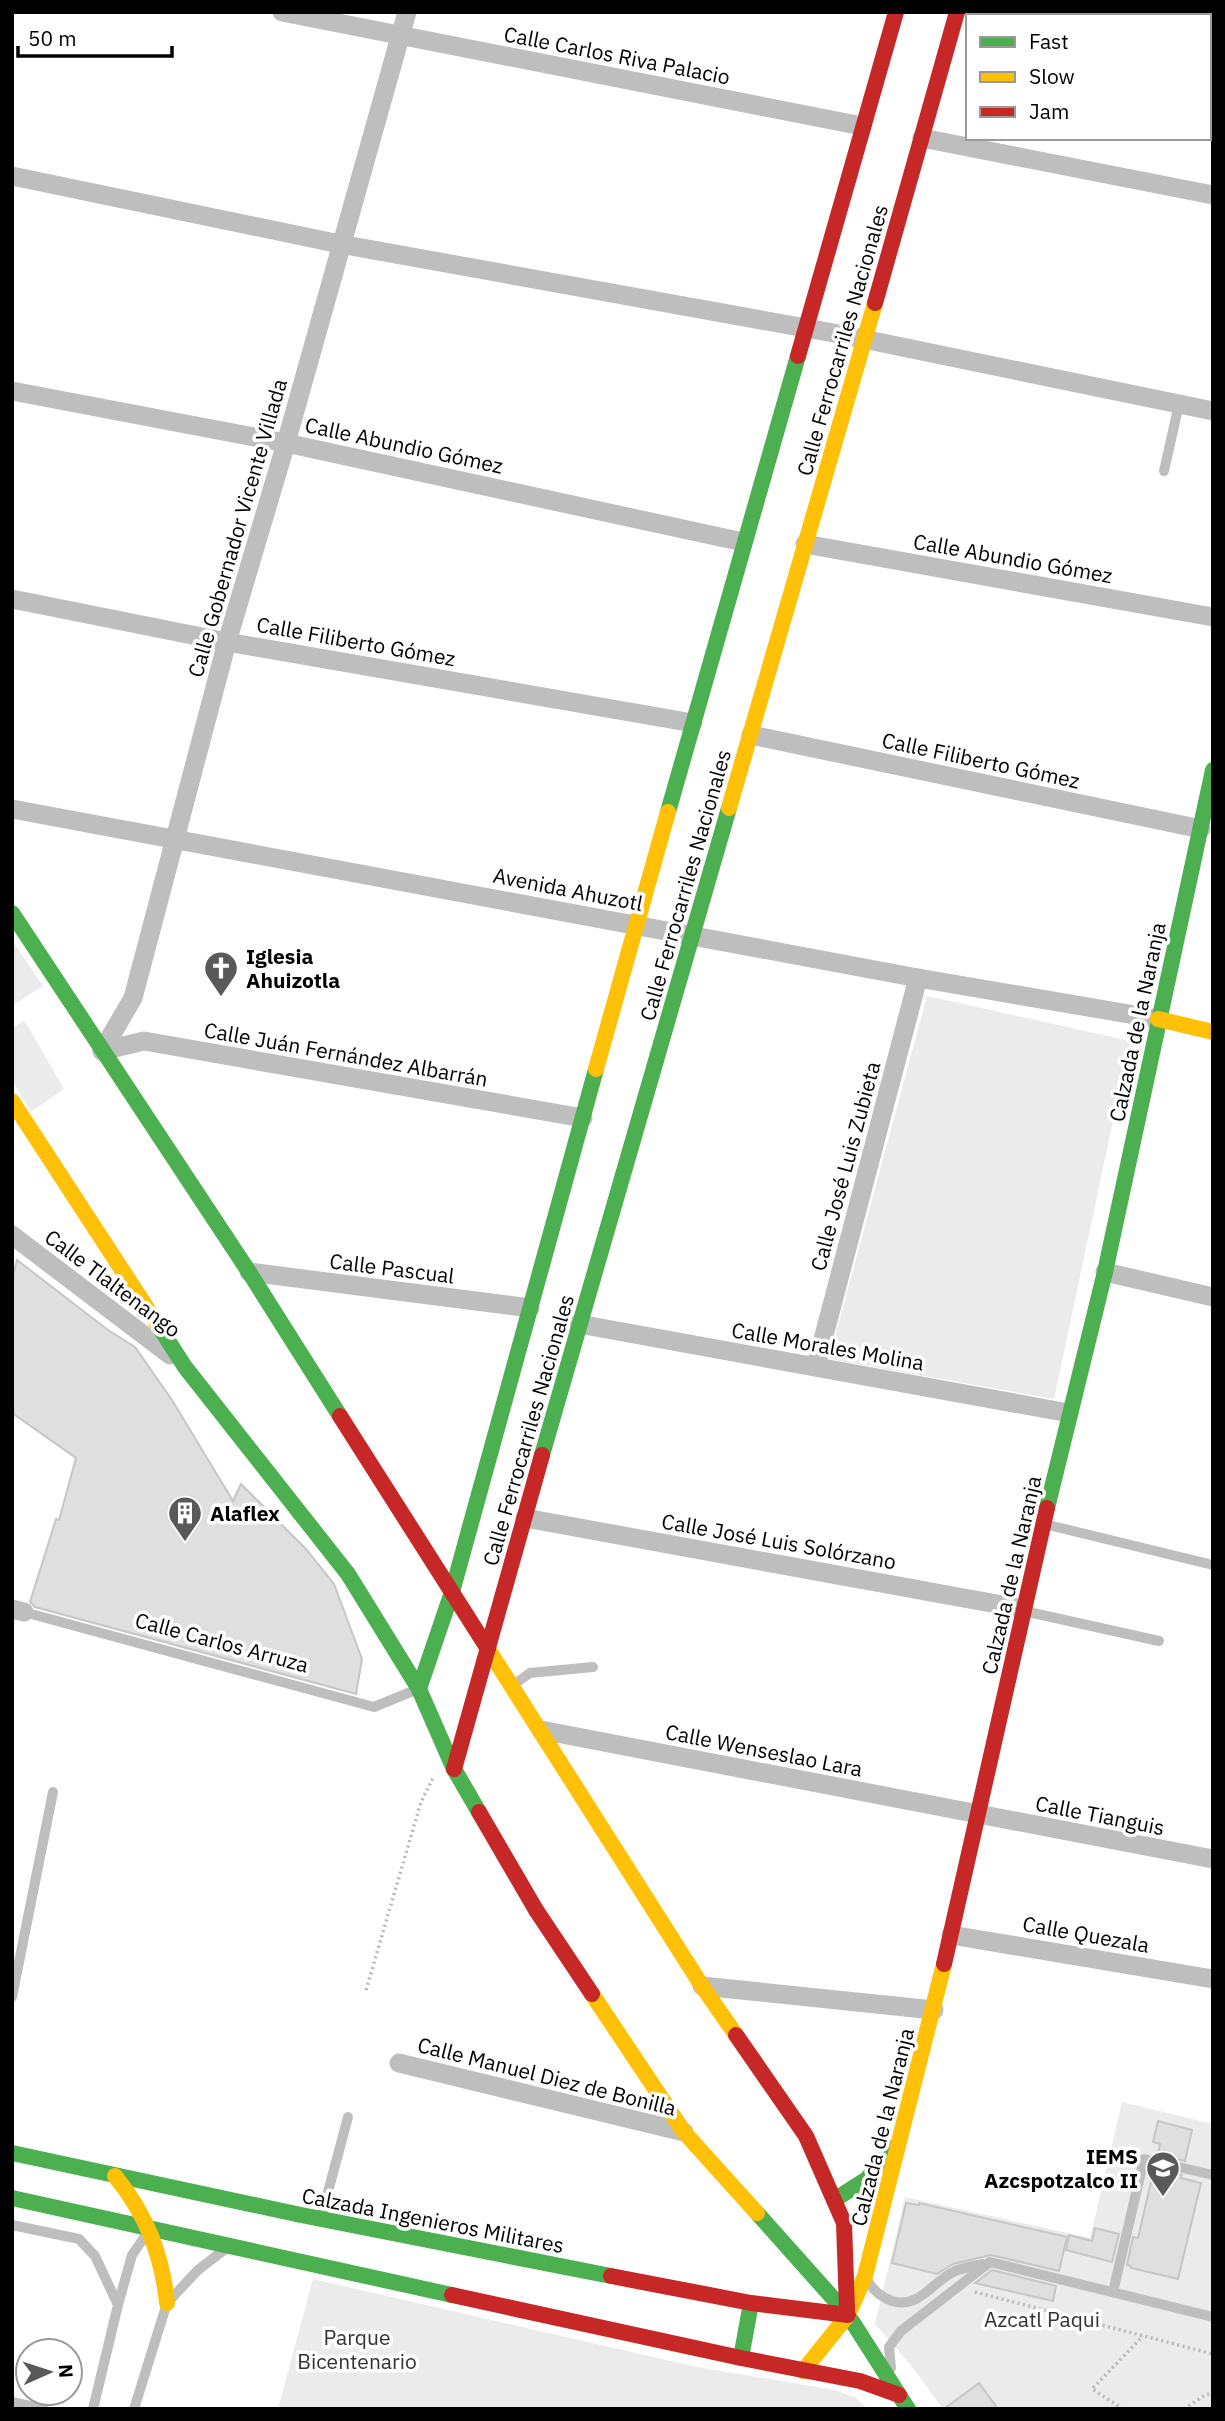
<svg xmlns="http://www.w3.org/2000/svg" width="1225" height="2421" viewBox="0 0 1225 2421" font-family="'IBM Plex Sans',sans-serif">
<rect width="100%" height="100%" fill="#fff"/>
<g fill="#ebebeb">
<polygon points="12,940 43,986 12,1006"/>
<polygon points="927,996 1130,1041 1054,1399 829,1359"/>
<polygon points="24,1020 64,1089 31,1112 12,1080 12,1029"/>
<polygon points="1122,2102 1213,2124 1213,2409 943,2409 910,2364 875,2324 905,2197 1090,2238"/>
<polygon points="313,2279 697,2367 835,2390 856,2398 868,2409 278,2409"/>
</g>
<g fill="#dfdfdf" stroke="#c6c6c6" stroke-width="2">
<polygon points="17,1260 108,1330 135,1347 172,1400 233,1501 241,1484 306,1549 334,1584 362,1659 356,1694 35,1607 30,1602 56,1519 59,1520 76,1458 12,1413 12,1279"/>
<polygon points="1158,2121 1192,2130 1185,2161 1158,2155 1160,2144 1153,2142"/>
<polygon points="1154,2169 1182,2175 1181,2178 1201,2183 1178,2279 1131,2268 1131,2266 1127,2265 1133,2237 1138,2238"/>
<polygon points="906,2203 919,2205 919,2203 1067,2237 1059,2271 991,2255 953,2264 937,2274 892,2263"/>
<polygon points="1095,2228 1119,2234 1112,2262 1066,2250 1069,2235 1092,2241"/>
<polygon points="992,2270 1056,2286 1053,2301 975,2283"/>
<polygon points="979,2383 998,2409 944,2409"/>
</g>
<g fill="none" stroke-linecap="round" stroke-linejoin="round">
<g stroke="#b9b9b9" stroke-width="3.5" stroke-dasharray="2 3.5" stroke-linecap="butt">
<polyline points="366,1990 421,1802 433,1778"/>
<polyline points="975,2292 1213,2354"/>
<polyline points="1123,2409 1092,2389 1143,2336"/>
<polyline points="1184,2409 1205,2395 1213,2393"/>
</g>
<g stroke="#bebebe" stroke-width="10">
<polyline points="1164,471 1179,404"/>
<polyline points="1044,1524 1213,1565"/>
<polyline points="1024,1611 1159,1641"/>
<polyline points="24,1612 374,1707 418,1689"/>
<polyline points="513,1685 530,1673 593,1667"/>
<polyline points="12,1997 53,1792"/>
<polyline points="321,2218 348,2117"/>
<polyline points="12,2225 79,2239 95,2256 118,2305 93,2409"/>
<path d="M867,2280C873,2290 880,2297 892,2301C920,2309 933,2281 955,2271C963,2268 974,2266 982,2264"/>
<polyline points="1113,2292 1144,2159 1213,2175"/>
<polyline points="118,2305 132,2255 146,2235"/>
<polyline points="891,2368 889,2347 901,2331 990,2262 1213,2317"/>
<polyline points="12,2402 44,2409"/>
<polyline points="134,2409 167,2303 198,2270 224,2250"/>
</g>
<g stroke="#bebebe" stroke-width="19">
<polyline points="282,12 862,126"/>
<polyline points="922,138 1213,195"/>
<polyline points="12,176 340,244 839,334 1213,411"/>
<polyline points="12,391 286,443 743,542"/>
<polyline points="805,544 1213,617"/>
<polyline points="12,599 227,642 693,723"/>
<polyline points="751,735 1201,829"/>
<polyline points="12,809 918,978 1158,1019"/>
<polyline points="102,1051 133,998 227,642 286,443 407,12"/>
<polyline points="102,1051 144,1041 583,1118"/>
<polyline points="12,1235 170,1355"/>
<polyline points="249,1272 530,1308"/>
<polyline points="1105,1272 1213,1297"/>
<polyline points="579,1324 1069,1413"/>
<polyline points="816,1366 918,978"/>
<polyline points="525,1518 1024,1609"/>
<polyline points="12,1609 24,1612"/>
<polyline points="541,1730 1213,1859"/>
<polyline points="951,1935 1213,1979"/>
<polyline points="702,1986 934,2010"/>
<polyline points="399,2063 684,2132"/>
</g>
<g stroke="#4caf50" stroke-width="16">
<polyline points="668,812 798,356"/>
<polyline points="12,913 249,1272 340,1416"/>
<polyline points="158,1325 185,1367 348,1574 419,1689 454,1769 479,1812"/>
<polyline points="542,1455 729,808"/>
<polyline points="1047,1508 1105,1272 1213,770"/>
<polyline points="419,1689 452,1592 596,1069"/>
<polyline points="12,2153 301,2215 611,2276"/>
<polyline points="12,2198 452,2295"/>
<polyline points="834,2200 867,2179 893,2148"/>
<polyline points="757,2213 848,2315 908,2409"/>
<polyline points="741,2358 751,2303"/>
</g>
<g stroke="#ffc107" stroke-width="16">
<polyline points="729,808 875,303"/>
<polyline points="1158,1019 1213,1032"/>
<polyline points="596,1069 668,812"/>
<polyline points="12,1101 158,1325"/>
<polyline points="488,1649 702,1986 736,2035"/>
<polyline points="592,1994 684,2132 757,2213"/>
<path d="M115,2176C146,2214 162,2254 167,2303"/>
<polyline points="803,2371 848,2315 865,2276 944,1964"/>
</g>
<g stroke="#c62828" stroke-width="16">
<polyline points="875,303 957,12"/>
<polyline points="798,356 896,12"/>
<polyline points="340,1416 488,1649"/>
<polyline points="454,1769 542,1455"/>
<polyline points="479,1812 536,1910 592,1994"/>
<polyline points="944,1964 1047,1508"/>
<polyline points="736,2035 806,2136 844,2223 847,2309"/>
<polyline points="611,2276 751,2303 848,2315"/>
<polyline points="452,2295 741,2358 860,2381 899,2395"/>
</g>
</g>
<defs>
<g id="church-pin" transform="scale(1.75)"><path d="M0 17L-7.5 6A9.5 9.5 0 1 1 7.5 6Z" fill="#595959" stroke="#fff"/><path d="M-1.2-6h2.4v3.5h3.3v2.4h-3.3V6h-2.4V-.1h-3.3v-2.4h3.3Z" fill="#fff"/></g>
<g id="building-pin" transform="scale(1.75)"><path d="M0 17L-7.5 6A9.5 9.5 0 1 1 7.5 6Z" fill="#595959" stroke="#fff"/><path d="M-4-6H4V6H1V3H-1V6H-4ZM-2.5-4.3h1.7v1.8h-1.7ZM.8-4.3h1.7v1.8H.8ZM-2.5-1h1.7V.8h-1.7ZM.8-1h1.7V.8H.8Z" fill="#fff"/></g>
<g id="school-pin" transform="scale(1.75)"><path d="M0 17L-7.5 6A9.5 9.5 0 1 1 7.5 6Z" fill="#595959" stroke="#fff"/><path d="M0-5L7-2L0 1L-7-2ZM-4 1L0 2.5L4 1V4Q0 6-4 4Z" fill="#fff"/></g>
</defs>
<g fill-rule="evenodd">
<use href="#church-pin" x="221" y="968"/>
<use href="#building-pin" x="185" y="1513"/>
<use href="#school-pin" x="1163" y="2168"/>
</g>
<g text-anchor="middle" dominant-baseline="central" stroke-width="7" stroke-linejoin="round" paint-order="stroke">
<g font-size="21" fill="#000" stroke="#fff">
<text transform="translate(617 55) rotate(11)">Calle Carlos Riva Palacio</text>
<text transform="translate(842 340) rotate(-74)">Calle Ferrocarriles Nacionales</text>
<text transform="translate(404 445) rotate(12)">Calle Abundio Gómez</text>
<text transform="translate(237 528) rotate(-74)">Calle Gobernador Vicente Villada</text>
<text transform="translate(1013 558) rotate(10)">Calle Abundio Gómez</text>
<text transform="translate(356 641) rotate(10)">Calle Filiberto Gómez</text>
<text transform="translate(981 760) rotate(12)">Calle Filiberto Gómez</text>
<text transform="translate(685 885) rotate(-74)">Calle Ferrocarriles Nacionales</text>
<text transform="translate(568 889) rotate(11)">Avenida Ahuzotl</text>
<text transform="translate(1137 1022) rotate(-78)">Calzada de la Naranja</text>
<text transform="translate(346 1054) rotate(10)">Calle Juán Fernández Albarrán</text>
<text transform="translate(845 1166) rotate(-75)">Calle José Luis Zubieta</text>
<text transform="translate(392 1268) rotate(7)">Calle Pascual</text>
<text transform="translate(113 1283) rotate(37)">Calle Tlaltenango</text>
<text transform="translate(828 1346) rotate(10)">Calle Morales Molina</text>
<text transform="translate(528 1430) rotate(-74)">Calle Ferrocarriles Nacionales</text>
<text transform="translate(779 1541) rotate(10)">Calle José Luis Solórzano</text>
<text transform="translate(1011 1575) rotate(-77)">Calzada de la Naranja</text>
<text transform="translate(222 1642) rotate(15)">Calle Carlos Arruza</text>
<text transform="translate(764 1750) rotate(11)">Calle Wenseslao Lara</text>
<text transform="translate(1100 1815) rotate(11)">Calle Tianguis</text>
<text transform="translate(1086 1934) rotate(10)">Calle Quezala</text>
<text transform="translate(547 2076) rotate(14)">Calle Manuel Diez de Bonilla</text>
<text transform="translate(882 2127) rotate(-76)">Calzada de la Naranja</text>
<text transform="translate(433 2220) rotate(11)">Calzada Ingenieros Militares</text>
</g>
<g font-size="21" font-weight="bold" fill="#000" stroke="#fff" text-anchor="start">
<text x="246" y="956">Iglesia<tspan x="246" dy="24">Ahuizotla</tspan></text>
<text x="210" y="1513">Alaflex</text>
<text x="1138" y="2156" text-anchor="end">IEMS<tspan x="1138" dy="24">Azcspotzalco II</tspan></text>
</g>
<g font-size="21" fill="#323232" stroke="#fff">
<text x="1042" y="2319">Azcatl Paqui</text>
<text x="357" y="2337">Parque<tspan x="357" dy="24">Bicentenario</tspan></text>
</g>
</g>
<rect width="1225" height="2421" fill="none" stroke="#000000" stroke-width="28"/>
<rect x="966" y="14" width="245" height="126" fill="#ffffff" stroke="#999999" stroke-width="2"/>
<rect x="980" y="37" width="35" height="10" fill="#4caf50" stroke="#999999" stroke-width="2"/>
<text x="1029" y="49" font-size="21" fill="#000000">Fast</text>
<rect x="980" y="72" width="35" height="10" fill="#ffc107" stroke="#999999" stroke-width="2"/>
<text x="1029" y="84" font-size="21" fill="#000000">Slow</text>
<rect x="980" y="107" width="35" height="10" fill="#c62828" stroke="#999999" stroke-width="2"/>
<text x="1029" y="119" font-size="21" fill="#000000">Jam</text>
<g transform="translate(49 2372) rotate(87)"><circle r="33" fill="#ffffff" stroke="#999999" stroke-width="2"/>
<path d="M0-5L12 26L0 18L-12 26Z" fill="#595959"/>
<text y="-10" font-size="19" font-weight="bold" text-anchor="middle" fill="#000000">N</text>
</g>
<path d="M18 46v10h154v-10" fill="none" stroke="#000000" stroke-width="3.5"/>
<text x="28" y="46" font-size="21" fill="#000000" stroke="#ffffff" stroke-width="5" paint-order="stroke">50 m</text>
</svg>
